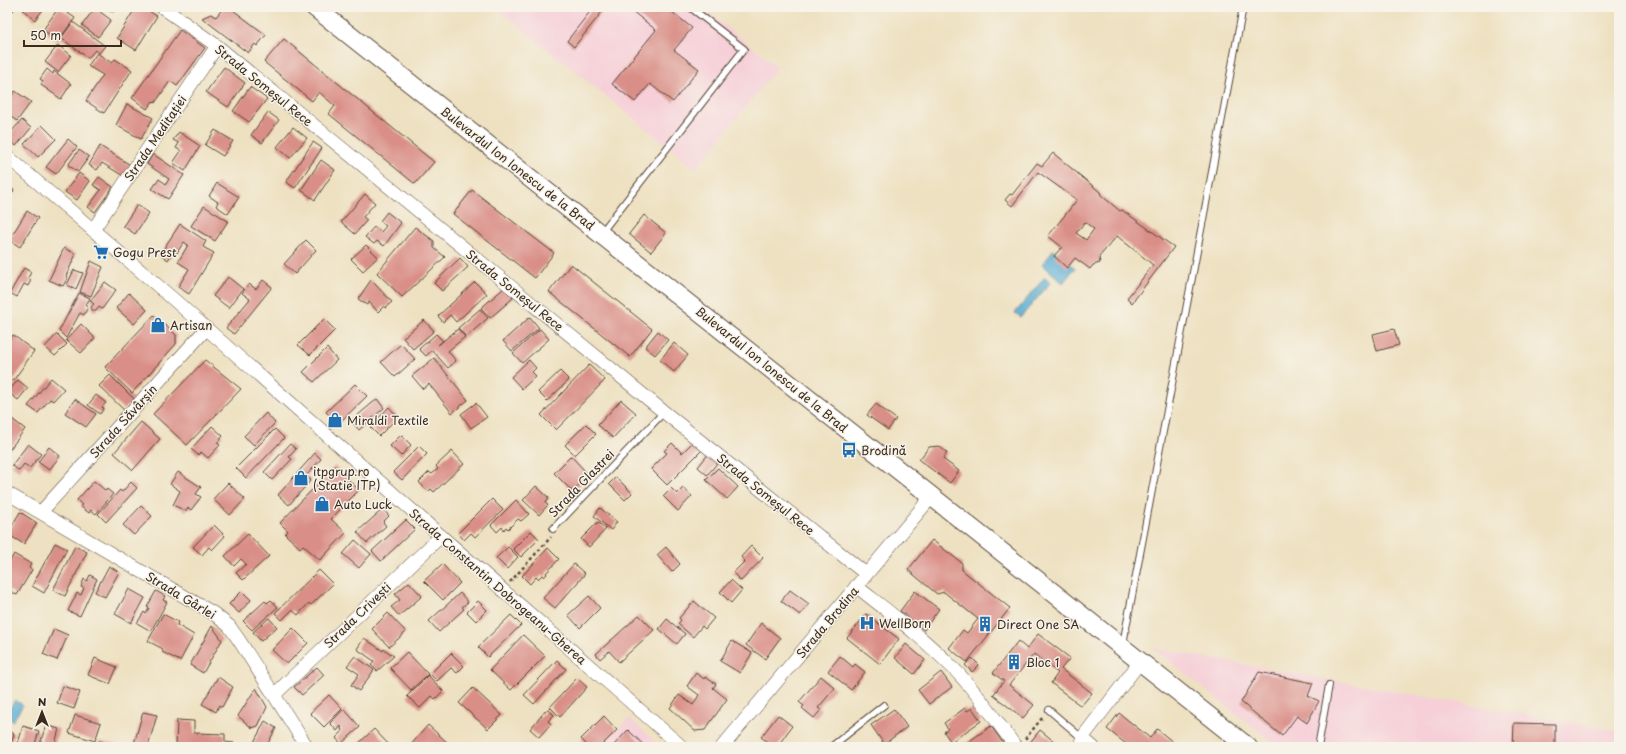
<svg xmlns="http://www.w3.org/2000/svg" width="1626" height="754" viewBox="0 0 1626 754" font-family="'Playpen Sans',sans-serif">
<rect width="100%" height="100%" fill="#f7f3e8"/>
<filter id="ink" filterUnits="userSpaceOnUse"><feTurbulence type="fractalNoise" baseFrequency=".025" numOctaves="2"/><feDisplacementMap in="SourceGraphic" scale="8" xChannelSelector="R" yChannelSelector="G"/><feConvolveMatrix kernelMatrix="1 2 1 2 8 2 1 2 1" color-interpolation-filters="sRGB"/></filter>
<filter id="wash" filterUnits="userSpaceOnUse"><feTurbulence type="fractalNoise" baseFrequency=".012" numOctaves="4" result="noise"/><feDisplacementMap in="SourceGraphic" scale="16" xChannelSelector="R" yChannelSelector="G"/><feGaussianBlur stdDeviation="0.9" result="paint"/><feColorMatrix in="noise" values="0 0 0 0 0 0 0 0 0 0 0 0 0 0 0 0 0 1.4 0 .05"/><feComposite in="paint" operator="in"/></filter>
<g filter="url(#wash)">
<rect width="100%" height="100%" fill="#eee1c1"/>
<g fill="#f6cfd8">
<polygon points="505,7 701,7 778,67 696,169 501,12"/>
<polygon points="1152,648 1619,731 1619,747 1279,747"/>
<polygon points="629,718 661,747 601,747"/>
</g>
<g fill="#55acd2" stroke="#486b78">
<polygon points="1053,250 1057,253 1067,267 1070,264 1075,268 1063,283 1042,264"/>
<polygon points="1045,277 1051,282 1021,317 1015,313"/>
<polygon points="15,700 23,705 13,721 7,717 7,713"/>
</g>
<g id="blocks">
<g fill="#d98e87" fill-rule="evenodd">
<polygon points="7,7 16,7 7,18"/>
<polygon points="26,7 45,7 35,20 23,10"/>
<polygon points="59,7 75,18 58,41 43,30"/>
<polygon points="105,7 117,7 113,12"/>
<polygon points="136,7 142,7 157,16 136,50 117,38"/>
<polygon points="224,7 229,7 266,35 257,46 255,44 248,53 202,18 211,14 216,17"/>
<polygon points="590,7 606,7 574,47 567,41 592,9"/>
<polygon points="627,7 666,7 692,28 674,50 699,69 673,102 650,84 635,102 612,84 656,30"/>
<polygon points="95,8 111,20 98,37 82,25"/>
<polygon points="73,22 105,46 99,53 95,50 88,58 61,38"/>
<polygon points="180,30 205,48 177,86 170,81 155,103 153,101 147,109 132,98"/>
<polygon points="284,39 434,162 415,184 329,114 335,106 319,92 312,101 264,62"/>
<polygon points="58,45 71,55 58,72 45,62"/>
<polygon points="97,53 112,63 115,59 132,70 104,113 86,101 103,75 88,66"/>
<polygon points="224,67 245,83 228,107 206,92"/>
<polygon points="47,69 53,74 54,71 71,84 61,99 41,85 43,81 40,79"/>
<polygon points="250,87 267,99 249,122 233,111"/>
<polygon points="15,91 31,102 17,121 7,114 7,102"/>
<polygon points="127,104 153,118 141,139 116,125"/>
<polygon points="268,112 279,120 262,143 251,135"/>
<polygon points="22,120 31,128 16,146 7,136"/>
<polygon points="42,125 56,139 38,157 24,144"/>
<polygon points="293,127 307,138 290,158 277,147"/>
<polygon points="215,130 233,141 223,156 205,145"/>
<polygon points="179,132 200,146 185,171 173,163 181,151 176,148 179,143 173,140"/>
<polygon points="68,139 77,147 56,174 46,167"/>
<polygon points="313,142 322,148 295,188 286,182"/>
<polygon points="100,146 132,166 125,177 102,163 97,170 89,165"/>
<polygon points="79,150 89,157 78,172 68,165"/>
<path d="M1053,153L1100,192L1101,195L1120,211L1122,210L1174,247L1132,303L1127,298L1153,265L1117,236L1099,257L1100,263L1093,265L1090,269L1075,258L1067,268L1054,256L1062,247L1048,236L1077,200L1038,172L1012,206L1005,200L1010,194L1012,195L1037,163L1042,166ZM1085,222L1094,229L1086,240L1076,233Z"/>
<polygon points="153,154 184,175 168,199 152,189 159,179 166,184 169,179 147,164"/>
<polygon points="321,160 335,170 315,200 301,190"/>
<polygon points="79,173 90,181 77,200 65,192"/>
<polygon points="99,177 113,187 95,212 88,207 101,190 93,185"/>
<polygon points="217,183 239,197 228,214 216,206 218,202 209,196"/>
<polygon points="7,186 14,190 9,198 12,200 7,208"/>
<polygon points="472,190 554,253 535,278 453,214"/>
<polygon points="365,194 375,203 363,217 367,220 355,234 341,222"/>
<polygon points="137,205 149,213 135,234 123,226"/>
<polygon points="204,206 228,221 215,241 191,226"/>
<polygon points="27,211 38,218 20,247 9,240"/>
<polygon points="387,212 401,223 384,246 377,241 374,244 365,237 374,227 381,232 386,226 380,221"/>
<polygon points="644,215 666,233 651,252 629,234"/>
<polygon points="180,224 206,241 203,247 214,253 189,294 178,287 189,269 178,262 188,245 184,242 176,254 173,252 168,260 160,254"/>
<polygon points="415,227 434,241 434,248 445,257 402,297 377,273"/>
<polygon points="306,240 316,250 295,274 284,264"/>
<polygon points="366,245 378,257 363,271 351,259"/>
<polygon points="64,248 76,254 66,276 68,277 63,286 49,280"/>
<polygon points="460,258 468,267 442,291 434,283"/>
<polygon points="91,261 103,267 91,296 80,292"/>
<polygon points="571,264 652,329 630,357 549,292"/>
<polygon points="24,268 31,272 28,278 31,280 28,286 24,284 17,297 10,293"/>
<polygon points="74,270 83,273 76,289 67,285"/>
<polygon points="228,277 243,289 229,308 213,296"/>
<polygon points="263,280 272,287 234,334 226,328 250,299 242,293 249,284 256,289"/>
<polygon points="371,280 392,302 385,308 384,306 378,312 369,302 367,305 358,299"/>
<polygon points="105,282 116,290 102,309 99,307 96,311 93,311 91,307 94,304 90,301"/>
<polygon points="475,282 487,294 456,322 450,315 443,322 438,316"/>
<polygon points="504,288 513,298 490,318 481,308"/>
<polygon points="79,293 90,298 86,305 88,307 84,315 80,313 66,338 59,331"/>
<polygon points="129,293 147,310 134,324 116,308"/>
<polygon points="480,309 488,318 466,337 458,328"/>
<polygon points="154,315 176,335 176,344 132,393 105,367"/>
<polygon points="530,317 539,328 512,351 503,341"/>
<polygon points="324,319 335,330 310,355 298,345"/>
<polygon points="424,320 434,331 413,349 403,338"/>
<polygon points="81,324 95,338 81,353 66,340"/>
<polygon points="458,329 465,337 448,351 456,361 448,368 432,350 426,356 419,349 436,334 443,341 438,345"/>
<polygon points="540,329 549,339 522,363 513,353"/>
<polygon points="1394,329 1399,345 1377,351 1373,334"/>
<polygon points="658,331 668,340 655,355 645,347"/>
<polygon points="57,334 67,344 55,356 45,347"/>
<polygon points="13,335 34,351 13,381 7,377 7,364 10,359 7,357 7,349 9,347 7,343"/>
<polygon points="674,343 688,355 674,372 660,360"/>
<polygon points="401,344 415,359 395,377 381,362"/>
<polygon points="327,348 337,360 314,382 303,372"/>
<polygon points="434,358 468,400 452,413 429,384 423,389 412,376"/>
<polygon points="205,360 241,389 187,445 153,414"/>
<polygon points="529,360 536,368 532,372 536,376 522,389 511,377"/>
<polygon points="589,365 605,380 556,430 541,415"/>
<polygon points="560,371 569,380 547,401 538,392"/>
<polygon points="110,375 134,399 124,410 99,386"/>
<polygon points="51,378 64,389 53,401 50,399 38,413 28,406"/>
<polygon points="18,380 28,388 18,400 8,392"/>
<polygon points="355,384 367,396 338,424 326,412"/>
<polygon points="96,395 106,403 102,407 104,408 100,414 88,405"/>
<polygon points="75,399 96,414 86,427 65,413"/>
<polygon points="377,399 384,408 359,430 351,421"/>
<polygon points="621,400 636,413 613,438 598,425"/>
<polygon points="476,403 487,417 471,428 461,414"/>
<polygon points="876,404 896,419 888,430 867,415"/>
<polygon points="389,407 398,417 379,436 370,427"/>
<polygon points="266,413 275,423 254,445 244,436"/>
<polygon points="12,419 25,429 7,453 7,425"/>
<polygon points="141,422 160,439 133,470 114,453"/>
<polygon points="586,424 596,434 575,455 565,445"/>
<polygon points="212,426 223,436 217,443 220,445 208,458 201,452 198,455 191,449"/>
<polygon points="275,429 284,438 246,478 236,468"/>
<polygon points="401,435 411,445 401,456 390,446"/>
<polygon points="695,440 704,448 667,485 651,469 667,453 664,451 672,443 682,453"/>
<polygon points="28,444 41,454 30,468 24,464 19,471 12,465"/>
<polygon points="290,444 296,449 289,457 292,459 272,480 264,472"/>
<polygon points="419,446 427,454 402,480 393,472"/>
<polygon points="939,446 947,453 943,459 959,471 950,483 919,460 929,447"/>
<polygon points="49,447 60,456 49,470 38,462"/>
<polygon points="452,451 464,464 434,492 431,489 428,492 419,482 429,472 432,474 438,469 436,466"/>
<polygon points="710,452 720,460 707,475 698,467"/>
<polygon points="315,453 321,459 306,476 311,480 289,505 278,495"/>
<polygon points="571,456 585,471 583,482 572,491 554,473"/>
<polygon points="335,466 359,490 331,519 346,533 320,560 303,545 300,548 285,534 288,531 280,523"/>
<polygon points="718,468 738,487 727,499 706,480"/>
<polygon points="178,472 201,487 196,494 201,497 191,510 188,508 186,511 173,505 180,491 170,484"/>
<polygon points="616,477 632,493 625,500 609,484"/>
<polygon points="94,481 106,491 107,489 113,494 96,514 91,510 89,513 80,506 82,505 77,500"/>
<polygon points="131,482 137,488 106,522 98,514 120,490 122,492"/>
<polygon points="228,483 245,499 230,515 213,499"/>
<polygon points="536,486 549,498 545,503 548,505 539,515 523,500"/>
<polygon points="671,488 677,494 683,488 692,496 678,511 663,496"/>
<polygon points="492,499 503,510 475,537 471,533 464,540 458,533"/>
<polygon points="516,500 529,514 521,521 518,519 508,529 506,527 504,530 502,527 497,532 491,525"/>
<polygon points="141,506 152,516 134,535 123,525"/>
<polygon points="600,508 617,522 611,530 594,516"/>
<polygon points="383,509 389,516 383,522 386,526 367,543 357,532"/>
<polygon points="20,512 37,523 24,544 7,534"/>
<polygon points="406,520 415,529 381,561 372,551"/>
<polygon points="598,522 606,529 589,547 581,539"/>
<polygon points="214,525 225,536 212,550 209,547 202,555 193,547"/>
<polygon points="531,531 539,539 521,557 513,549"/>
<polygon points="248,534 269,556 243,580 236,573 246,564 241,559 234,566 225,556"/>
<polygon points="355,540 371,554 359,568 343,554"/>
<polygon points="932,540 962,563 962,570 1010,608 967,662 949,648 963,630 967,633 978,619 944,592 937,594 908,570"/>
<polygon points="55,543 67,549 44,593 32,586"/>
<polygon points="75,546 87,552 65,596 53,590"/>
<polygon points="751,546 763,558 741,581 733,573 745,561 741,557"/>
<polygon points="508,547 518,557 507,569 496,558"/>
<polygon points="666,547 680,564 672,572 657,555"/>
<polygon points="548,548 559,559 546,573 547,574 544,577 542,575 538,579 536,577 530,584 522,576"/>
<polygon points="14,554 31,564 29,568 32,570 17,595 7,589 7,566"/>
<polygon points="442,564 460,583 443,600 424,581"/>
<polygon points="574,564 585,574 555,608 543,598"/>
<polygon points="109,566 119,572 105,597 95,592"/>
<polygon points="319,570 333,584 311,605 309,603 298,615 292,610 282,620 275,613"/>
<polygon points="90,575 97,579 80,616 68,611 77,593 81,595 84,588 81,587 84,579 87,581"/>
<polygon points="731,580 742,590 731,603 720,592"/>
<polygon points="409,582 422,596 399,616 391,607 400,600 395,594"/>
<polygon points="129,589 145,598 131,623 115,614"/>
<polygon points="790,590 809,604 800,615 781,601"/>
<polygon points="156,591 165,596 163,600 167,602 151,631 137,623 144,612 146,614 149,608 147,607"/>
<polygon points="242,591 251,600 239,613 229,604"/>
<polygon points="915,591 939,609 924,630 900,611"/>
<polygon points="460,593 468,602 462,607 464,609 439,632 429,621"/>
<polygon points="589,596 600,608 580,628 568,615"/>
<polygon points="271,600 278,607 252,630 243,621 265,601 267,603"/>
<polygon points="478,601 487,610 476,621 467,612"/>
<polygon points="694,601 714,618 705,629 702,626 693,637 678,624 681,620 679,618"/>
<polygon points="388,613 406,632 389,647 372,629"/>
<polygon points="163,614 178,622 177,625 194,635 180,661 162,652 163,649 148,641"/>
<polygon points="866,614 899,639 880,664 847,638"/>
<polygon points="511,615 521,625 488,657 478,647"/>
<polygon points="639,615 654,630 619,662 609,651 600,659 596,654"/>
<polygon points="269,618 277,627 261,641 253,632"/>
<polygon points="667,619 685,634 677,644 659,629"/>
<polygon points="761,623 780,638 765,659 746,645"/>
<polygon points="212,626 222,640 203,673 190,665"/>
<polygon points="293,628 308,643 287,664 272,650"/>
<polygon points="54,629 68,635 57,660 43,654"/>
<polygon points="1038,634 1070,658 1061,669 1092,693 1081,706 1051,683 1058,673 1034,654 1009,685 1034,705 1023,718 993,695 1004,681 993,673 1018,641 1027,649"/>
<polygon points="523,635 545,656 511,690 490,670"/>
<polygon points="364,638 383,651 384,649 394,656 377,671 371,665 374,661 357,649"/>
<polygon points="732,641 752,653 740,673 720,661"/>
<polygon points="906,644 925,660 914,674 895,658"/>
<polygon points="407,652 428,674 411,690 390,668"/>
<polygon points="451,653 464,666 457,673 451,668 437,681 430,674"/>
<polygon points="355,656 374,670 359,691 351,685 359,674 347,666"/>
<polygon points="840,656 853,667 855,664 865,672 851,690 828,671"/>
<polygon points="95,658 117,667 110,684 88,675"/>
<polygon points="972,658 979,665 972,672 965,665"/>
<polygon points="557,660 566,669 534,704 524,695"/>
<polygon points="317,667 324,675 302,695 294,687"/>
<polygon points="941,672 952,687 929,704 918,690"/>
<polygon points="1259,672 1313,683 1308,696 1319,701 1307,723 1297,716 1282,736 1241,702"/>
<polygon points="696,673 704,679 705,677 716,684 713,688 727,699 705,730 695,731 670,708 679,695 693,705 699,695 687,686"/>
<polygon points="428,675 443,691 435,699 432,696 420,708 407,696"/>
<polygon points="821,676 835,688 818,708 821,710 814,718 802,708 804,706 799,702"/>
<polygon points="218,677 233,687 222,707 219,705 216,712 202,704"/>
<polygon points="577,678 587,687 560,717 550,707"/>
<polygon points="63,686 80,692 74,709 57,703"/>
<polygon points="256,688 267,707 258,726 252,728 238,716"/>
<polygon points="473,688 502,715 488,729 459,703"/>
<polygon points="329,695 342,709 324,727 310,713"/>
<polygon points="965,708 967,711 972,708 981,721 951,742 944,732 948,729 944,723"/>
<polygon points="344,709 360,727 341,744 336,738 342,732 341,726 337,731 330,723"/>
<polygon points="547,709 554,715 548,721 551,724 539,737 530,729"/>
<polygon points="894,709 907,727 884,744 871,725"/>
<polygon points="143,712 157,715 148,747 133,747"/>
<polygon points="1119,713 1150,738 1157,729 1179,747 1150,747 1146,743 1143,747 1130,747 1107,729"/>
<polygon points="75,715 101,723 95,741 69,733"/>
<polygon points="778,715 792,726 777,747 774,747 761,737"/>
<polygon points="604,716 617,730 600,747 589,747 581,739"/>
<polygon points="177,720 194,721 194,733 225,734 225,742 234,743 234,747 176,747"/>
<polygon points="265,721 276,728 266,747 254,747 252,746"/>
<polygon points="1514,723 1555,724 1555,747 1513,747"/>
<polygon points="46,725 59,729 55,744 57,745 56,747 39,747"/>
<polygon points="428,725 449,744 447,747 409,747"/>
<polygon points="23,726 39,731 34,747 17,747"/>
<polygon points="991,726 1006,747 967,747 965,744"/>
<polygon points="7,729 14,734 10,747 7,747"/>
<polygon points="374,729 391,747 355,747"/>
<polygon points="628,730 646,747 612,747"/>
<polygon points="1040,730 1061,747 1031,747 1028,745"/>
<polygon points="99,741 121,746 121,747 97,747"/>
</g>
</g>
</g>
<g filter="url(#ink)">
<use href="#blocks" fill-opacity="0" stroke="#564536" stroke-width="1"/>
<g fill="none" stroke-linecap="round" stroke-linejoin="round">
<g stroke="#564536" stroke-width="8">
<g id="lane">
<polyline points="601,233 744,49 690,7"/>
<polyline points="553,529 664,412"/>
<polyline points="1123,644 1243,7"/>
<polyline points="1049,710 1082,738"/>
<polyline points="831,747 884,705"/>
<polyline points="1318,747 1329,685"/>
</g>
</g>
<g stroke="#564536" stroke-width="14">
<g id="street">
<polyline points="162,7 217,46 664,412 866,574"/>
<polyline points="7,156 172,298 441,536 682,747"/>
<polyline points="93,230 217,46"/>
<polyline points="7,493 213,613 229,626 239,640 307,747"/>
<polyline points="41,512 206,329"/>
<path d="M856,586C890,613 925,639 955,670C978,693 996,721 1016,747"/>
<polyline points="274,695 441,536"/>
<polyline points="722,747 932,496"/>
<polyline points="1093,747 1082,738 1140,662"/>
</g>
</g>
<g stroke="#564536" stroke-width="20">
<polyline id="secondary" points="314,7 1248,747"/>
</g>
<g stroke="#564536" stroke-width="2.5" stroke-dasharray="3 3" stroke-linecap="butt">
<polyline points="510,582 551,537"/>
<polyline points="1025,739 1043,717"/>
</g>
<use href="#lane" stroke="#fff" stroke-width="6"/>
<use href="#street" stroke="#fff" stroke-width="13"/>
<use href="#secondary" stroke="#fff" stroke-width="18"/>
</g>
</g>
<defs>
<g id="supermarket-bare" transform="scale(1.2)"><path d="M-6-5.5h2.5l.6 2H6L4.5 2H-2.5L-4.4-4H-6ZM-1.5 3.2a1.3 1.3 0 1 0 .1 0ZM3 3.2a1.3 1.3 0 1 0 .1 0Z" fill="#1f6fb2" stroke="#f7f3e8" stroke-width="2.5" paint-order="stroke"/></g>
<g id="shop-bare" transform="scale(1.2)"><path d="M-5-2.5h2.3a2.7 3.5 0 0 1 5.4 0H5L5.5 6h-11ZM-1.5-2.5h3a1.5 2.3 0 0 0-3 0Z" fill="#1f6fb2" stroke="#f7f3e8" stroke-width="2.5" paint-order="stroke"/></g>
<g id="bus-bare" transform="scale(1.2)"><path d="M-5-6H5V4H4V6H2V4H-2V6H-4V4H-5ZM-3.5-4V0h7V-4ZM-3.5 1.2v1.5H-2V1.2ZM2 1.2v1.5H3.5V1.2Z" fill="#1f6fb2" stroke="#f7f3e8" stroke-width="2.5" paint-order="stroke"/></g>
<g id="hospital-bare" transform="scale(1.2)"><path d="M-5-5h3v3.5h4V-5h3V5h-3V1.5h-4V5h-3Z" fill="#1f6fb2" stroke="#f7f3e8" stroke-width="2.5" paint-order="stroke"/></g>
<g id="building-bare" transform="scale(1.2)"><path d="M-4-6H4V6H1V3H-1V6H-4ZM-2.5-4.3h1.7v1.8h-1.7ZM.8-4.3h1.7v1.8H.8ZM-2.5-1h1.7V.8h-1.7ZM.8-1h1.7V.8H.8Z" fill="#1f6fb2" stroke="#f7f3e8" stroke-width="2.5" paint-order="stroke"/></g>
</defs>
<g fill-rule="evenodd">
<use href="#supermarket-bare" x="101" y="252"/>
<use href="#shop-bare" x="158" y="325"/>
<use href="#shop-bare" x="335" y="420"/>
<use href="#bus-bare" x="849" y="450"/>
<use href="#shop-bare" x="301" y="478"/>
<use href="#shop-bare" x="322" y="504"/>
<use href="#hospital-bare" x="867" y="623"/>
<use href="#building-bare" x="985" y="624"/>
<use href="#building-bare" x="1014" y="662"/>
</g>
<g text-anchor="middle" dominant-baseline="central" stroke-width="3" stroke-linejoin="round" paint-order="stroke">
<g font-size="12" fill="#3b2a1e" stroke="#f7f3e8">
<text transform="translate(264 85) rotate(39)">Strada Someșul Rece</text>
<text transform="translate(155 138) rotate(-56)">Strada Meditației</text>
<text transform="translate(518 168) rotate(38)">Bulevardul Ion Ionescu de la Brad</text>
<text transform="translate(515 290) rotate(39)">Strada Someșul Rece</text>
<text transform="translate(772 369) rotate(39)">Bulevardul Ion Ionescu de la Brad</text>
<text transform="translate(123 421) rotate(-48)">Strada Săvârșin</text>
<text transform="translate(581 483) rotate(-46)">Strada Glastrei</text>
<text transform="translate(766 494) rotate(39)">Strada Someșul Rece</text>
<text transform="translate(498 586) rotate(41)">Strada Constantin Dobrogeanu-Gherea</text>
<text transform="translate(181 595) rotate(31)">Strada Gârlei</text>
<text transform="translate(357 615) rotate(-44)">Strada Crivești</text>
<text transform="translate(827 622) rotate(-50)">Strada Brodina</text>
</g>
<g font-size="12" fill="#3b2a1e" stroke="#f7f3e8" text-anchor="start">
<text x="113" y="252">Gogu Prest</text>
<text x="170" y="325">Artisan</text>
<text x="347" y="420">Miraldi Textile</text>
<text x="861" y="450">Brodină</text>
<text x="313" y="471">itpgrup.ro<tspan x="313" dy="14">(Statie ITP)</tspan></text>
<text x="334" y="504">Auto Luck</text>
<text x="879" y="623">WellBorn</text>
<text x="997" y="624">Direct One SA</text>
<text x="1026" y="662">Bloc 1</text>
</g>
</g>
<rect width="1626" height="754" fill="none" stroke="#f7f3e8" stroke-width="24"/>
<g transform="translate(42 712)" stroke="#f7f3e8" stroke-width="3" paint-order="stroke">
<path d="M0-3L7 15L0 10L-7 15Z" fill="#3b2a1e"/>
<text y="-6" font-size="11" font-weight="bold" text-anchor="middle" fill="#3b2a1e">N</text>
</g>
<path d="M24 40v6h97v-6" fill="none" stroke="#3b2a1e" stroke-width="2"/>
<text x="30" y="40" font-size="12" fill="#3b2a1e" stroke="#f7f3e8" stroke-width="3" paint-order="stroke">50 m</text>
</svg>
